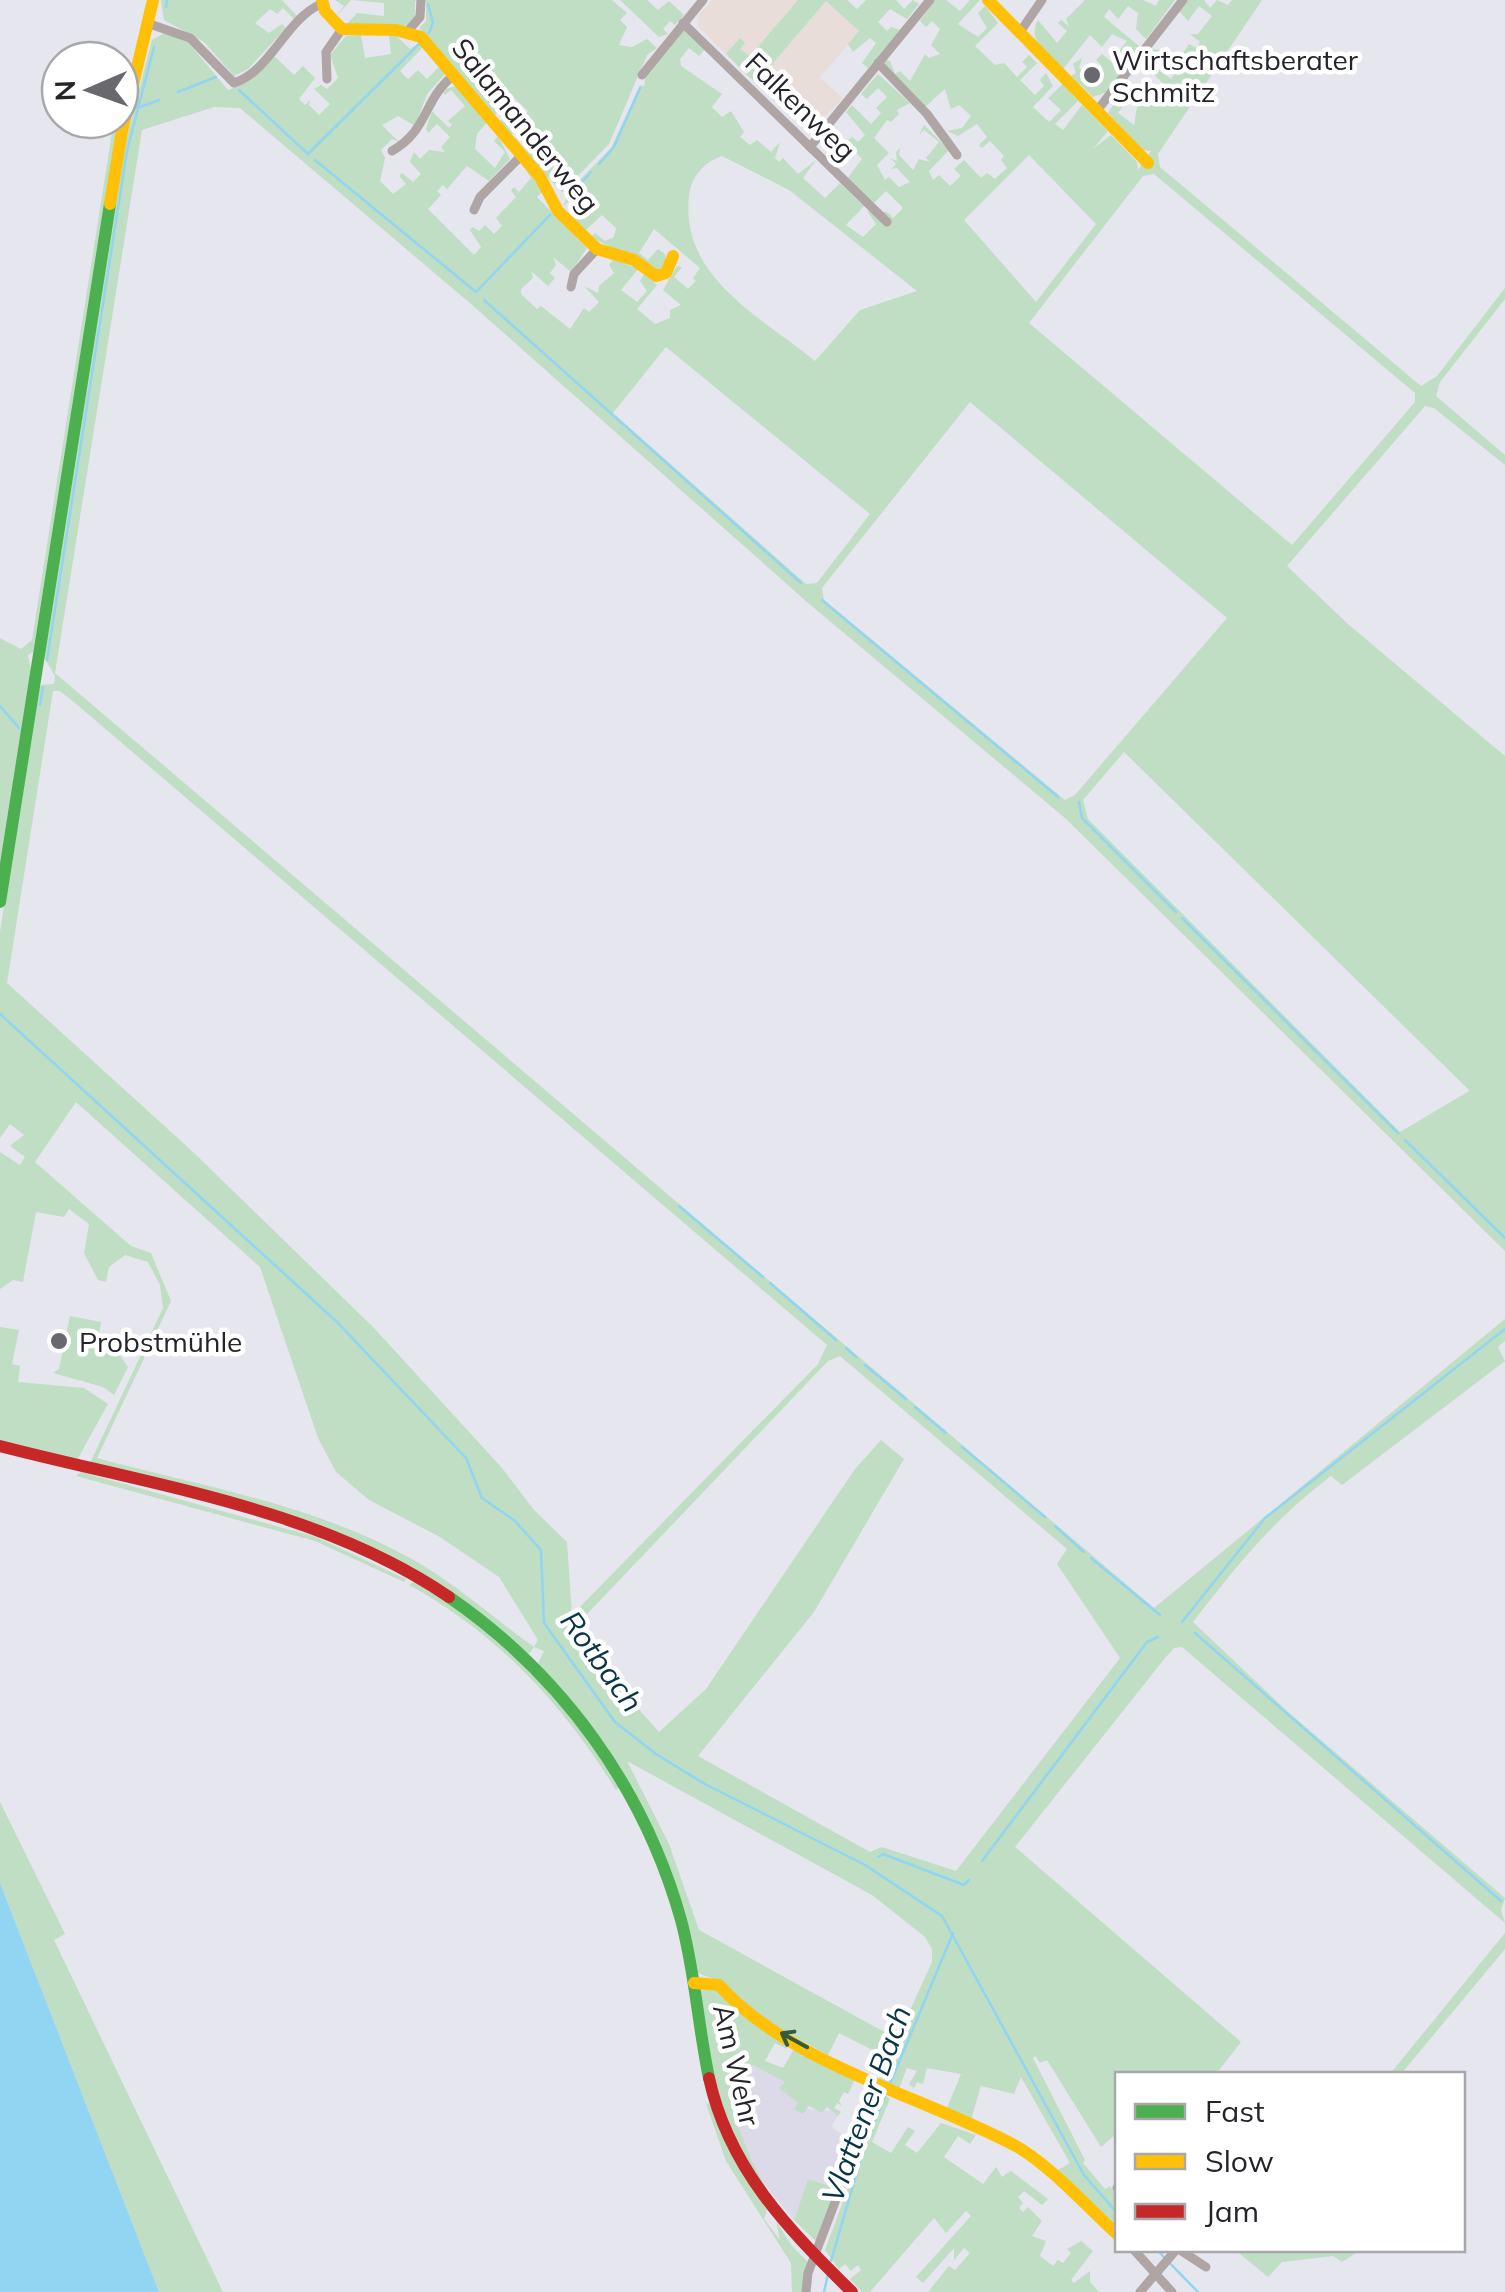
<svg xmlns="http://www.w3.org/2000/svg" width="1505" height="2292" viewBox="0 0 1505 2292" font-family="Mulish,sans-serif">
<rect width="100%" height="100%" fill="#e6e6ee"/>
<polygon fill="#dcdae9" points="754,2064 786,2082 798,2103 794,2108 832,2111 838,2116 831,2126 853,2143 837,2189 808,2179 794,2220 758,2176 731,2107"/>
<g fill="#e8ddd8">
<polygon points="712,0 798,0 749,57 740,49 740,39 726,54 699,28 698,16"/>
<polygon points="826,1 859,31 820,78 843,98 813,129 760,78"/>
</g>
<g fill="#bfdec3" fill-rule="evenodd">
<polygon points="161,0 282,0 297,16 294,19 283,8 277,14 270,9 255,23 269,33 282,24 286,28 248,69 234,76 204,42 164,20"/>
<polygon points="335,0 612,0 627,13 620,20 627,27 619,45 632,47 647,39 657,48 647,55 609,144 562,192 513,142 516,138 526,150 537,138 525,121 510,136 500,121 505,116 515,126 528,111 513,97 495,115 419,28 426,21 426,1 415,1 415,16 405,26 352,26 346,25 357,13 384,16 384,3 351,0 336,17 344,6"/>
<polygon points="620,0 647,0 658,10 669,1 684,15 675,25 670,21 663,29 668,34 659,37"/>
<polygon points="798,0 847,0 857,9 866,0 896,0 904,9 913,0 919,4 907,19 890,9 878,22 887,31 891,27 900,30 868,68 862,63 876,43 870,38 853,52 848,44 859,31 826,1 756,83 746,74 751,69 744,62 739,67 726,54 740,38 745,43 740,49 750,56"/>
<path d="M935,0H946L960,11L970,0H980L958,24L978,37L987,28L978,13L985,6L998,23L975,46L995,65L1004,63L1017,77L1027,67L1022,62L1029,55L1037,63L1020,80L1035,95L1044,86L1040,80L1046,73L1053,86L1033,107L1049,122L1061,110L1048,98L1063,84L1078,101L1055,124L1063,130L1082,105L1108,131L1093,149L1111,135L1137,162L1138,170L1151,151L1142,150L1108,113L1123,91L1130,97L1118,113L1134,125L1139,96L1150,97L1157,89L1166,95L1170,90L1143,64L1154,49L1166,52L1155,67L1171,79L1182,63L1172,55L1174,52L1181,56L1189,44L1197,48L1200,42L1190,34H1198L1212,16L1199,6L1188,21L1179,11L1187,0H1204L1210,8L1217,0L1228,5L1232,0H1262L1158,154L1160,167L1421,386L1437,376L1505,288V299L1440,382L1436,396L1505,455V465L1434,408L1425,406L1287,566L1349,625L1505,756V1251L1065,818L807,602L471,304L240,108L214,107L142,130L55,673L1154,1608L1505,1319V1341L1498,1347L1505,1361L1342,1485L1331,1476C1273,1520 1237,1565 1193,1622L1287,1711L1505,1898L1501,1910L1505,1923L1182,1647L1174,1648L1165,1658L1015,1847L1241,2042L1216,2074H1118L1117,2133L1101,2147L1047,2060L1040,2063L1036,2056L1033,2058L1085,2160L1083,2163L1105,2189L1110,2186L1117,2197V2226L1058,2170L1070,2163L1021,2077L1014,2094L981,2086L970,2123L945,2113L961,2074L927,2068L923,2084L917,2082L914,2088L909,2084L917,2071L907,2068L898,2091L878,2081L888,2058L839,2033L828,2055L743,2009L723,1983L698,1973L651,1825L538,1663L544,1651L534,1647L529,1654L384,1555L90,1463L163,1308L160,1285L148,1262L125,1255L109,1267L106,1282L98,1280L84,1253L89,1224L69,1209L64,1217L36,1212L23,1282L13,1280L0,1289V1152L20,1165L25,1157L10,1146L24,1135L10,1124L0,1138V932L38,691L41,685L54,684L55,676L44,657L125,144L152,40L164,33L187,41L228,90L246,83L273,55L294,75L303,66L315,78L299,99L305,105L310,100L309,105L319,115L330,104L314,89L321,85L327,89L338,78L330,55L346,36L361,35L365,58L391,54L389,35H396L410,49L419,43L424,46L400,71L408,79L418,70L427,79L442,64L445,74L427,94L415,126L398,116L382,125L399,142L392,139L381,150L385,158L380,181L393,194L406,184L399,176L402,173L413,182L421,174L410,162L414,152L420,159L429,150L445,152L441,147L450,137L437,124L428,133L426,129L432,111L449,128L452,125L448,121L465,106L451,90L445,95L442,90L456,86L483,113L480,117L484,115L488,121L477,134L475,149L495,168L505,152L494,141L498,136L510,159L489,181L467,166L447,189L443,185L437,191L441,195L428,209L474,255L481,247L470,230L473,227L479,231L485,225L494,234L502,226L496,218L516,197L511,191L514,187L519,192L531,178L524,167L543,191L537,197L587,248L571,272L553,257L556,265L550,273L555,278L548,286L531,271L533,278L521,289V294L537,309L541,306L570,329L584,308L589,312L599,302L584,286L598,293L599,286L614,273L609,265L614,259L638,269L621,290L637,302L647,291L640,281L644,274L657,285L637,309L655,324L670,318V310L681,305L663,290L677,266L682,267L674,277L688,289L696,281L693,278L700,268L654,229L639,253L648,260L658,249L665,254L666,265L657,271L591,237L595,233L605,241L614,237L616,228L602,215L585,231L571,218L588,201L582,192L563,206L571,189L611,148L640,85L644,86L646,75L684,30L705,49L699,56L689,48L680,59L681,66L722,94L712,107L722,117L731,111L744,132L740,137L750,145L757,140L771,152L780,142L775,158L779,162L783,158L798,174L816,160L803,178L825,198L840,183L864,206L846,225L863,237L876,224L867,211L887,212L893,218L903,208L886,191L873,204L847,179L862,159L846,142L852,137L858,142L865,135L846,112L852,105L871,124L881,113L876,108L887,97L878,88L867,99L861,94L878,74L910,103L897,110L899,114L891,122L887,120L874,138L889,153L877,165L885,180L889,177L899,187L910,182L897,168L891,169L896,164L890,158L897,161L896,152L900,148L899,155L913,170L919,159L930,162L926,158L939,142L924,130L919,135L924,125L949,150L929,171L933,180L939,175L950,186L961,176L954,169L964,160L981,178L987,173L995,179L1007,168L1001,160L1004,156L990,141L982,148L979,145L987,137L977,124L958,136L947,131L962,128L971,116L959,105L951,109L945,89L925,107L885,65V60L890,61L895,74L900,71L910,81L925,54L929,58L940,54L931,45L940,29L932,21L926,27L920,21ZM1029,155L1096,224L1036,302L964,220ZM722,156L789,190L917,291L860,310L815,361C760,316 680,277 689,196C691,177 704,162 722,156ZM1154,174L1415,393V402L1292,545L1029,323L1143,176ZM666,347L870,514L817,583L806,584L613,413ZM970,402L1227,618L1075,795L1065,800L824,600L822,588ZM53,691H60L75,703L827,1345L818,1364L572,1615L567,1542L534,1510L502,1468L374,1328L192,1151L7,983ZM1124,752L1469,1090V1091L1400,1132L1088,819L1083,800ZM76,1102L260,1267L318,1438L336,1472L369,1500L440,1537L499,1577L538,1640L534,1647C492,1617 455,1583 410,1558C315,1505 201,1486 97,1458L171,1301L151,1253L131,1246L35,1162ZM840,1356L1067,1549L1057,1564L1120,1658L956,1871L882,1847L870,1852L698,1756L814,1612L904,1459L881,1440L855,1469L706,1689L659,1732L570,1632L828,1361ZM627,1761L872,1895L925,1937L932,1949V1962L897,2039L699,1930L669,1844Z"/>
<path d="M1085,0H1143L1156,6L1159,0H1175L1146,39L1136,29L1138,13L1128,6L1118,19L1109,9L1104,17L1140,47L1127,65L1125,56L1116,55L1127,41L1112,34L1102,47L1090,35L1063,69C1049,54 1026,41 1038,20L1057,43L1067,31L1058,23L1061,20L1069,26L1066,19Z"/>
<polygon points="1102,54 1122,71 1107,92 1093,97 1071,76 1076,73 1073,64 1082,58 1079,68 1092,78 1102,66 1096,60"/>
<polygon points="114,120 119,120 33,652 28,655 31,672 0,869 0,638 21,649 32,640"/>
<polygon points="70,1316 101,1322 97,1346 114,1347 128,1367 114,1395 103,1387 53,1373 59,1369"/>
<polygon points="0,1327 19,1330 12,1364 20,1366 18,1382 84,1388 108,1404 77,1460 0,1442"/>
<polygon points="81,1472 316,1537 406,1579 404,1582 315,1541 76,1476"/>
<path d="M415,1581C500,1635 567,1701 620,1787L616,1790C564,1705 497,1633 409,1585Z"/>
<polygon points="0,1802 65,1934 54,1940 223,2292 159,2292 0,1883"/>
<polygon points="1505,1933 1505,1949 1401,2074 1390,2074"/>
<polygon points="714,1988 789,2042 787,2049 775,2043 765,2061 783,2068 797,2044 855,2079 848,2094 844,2092 839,2101 842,2106 837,2103 834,2108 841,2112 838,2116 827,2107 822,2113 809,2106 803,2114 794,2109 798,2103 779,2088 785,2082 753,2065 731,2107 751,2159 778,2211 735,2146 714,2078 700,1991"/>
<polygon points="883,2094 890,2099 872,2142 891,2153 908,2127 915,2131 905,2145 917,2153 941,2123 976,2135 970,2144 958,2136 944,2157 983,2184 996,2167 1002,2177 1011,2171 1048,2199 1042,2205 1024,2191 1018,2197 1023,2203 1019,2208 1023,2212 1028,2207 1042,2221 1032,2236 1046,2241 1040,2256 1053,2266 1058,2260 1063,2263 1071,2253 1067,2249 1081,2241 1093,2251 1071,2280 1074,2283 1090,2271 1090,2282 1099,2292 928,2292 949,2266 955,2270 970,2253 964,2248 954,2260 954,2248 923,2283 916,2277 971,2216 966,2211 946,2233 934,2218 870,2292 862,2292 850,2279 861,2270 858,2265 851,2271 845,2264 839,2269 825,2250"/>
<polygon points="709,2103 767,2210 764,2219 780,2240 776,2221 792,2246 808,2262 803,2292 792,2292 791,2263 726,2161 706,2104"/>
<polygon points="808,2179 839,2189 818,2243 794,2220"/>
<polygon points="1235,2250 1361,2250 1342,2262 1333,2256 1282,2262 1268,2277"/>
</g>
<polygon fill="#91d5f2" points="0,1883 159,2292 0,2292"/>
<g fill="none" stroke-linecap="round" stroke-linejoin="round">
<g stroke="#91d5f2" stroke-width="2.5">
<polyline points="428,4 433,23 429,33"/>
<polyline points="166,7 167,0"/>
<polyline points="239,90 308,154 418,45"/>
<polyline points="178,92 216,77"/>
<polyline points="137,108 159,100"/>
<polyline points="315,160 476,292 550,215"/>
<polyline points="599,164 614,147 640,88"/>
<polyline points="569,197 591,172"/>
<polyline points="484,300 801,583"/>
<polyline points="822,600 1058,797"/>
<polyline points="47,660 127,151 154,47"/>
<polyline points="40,705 43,687"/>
<polyline points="0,706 19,728"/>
<polyline points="1079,802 1082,818 1176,912"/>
<polyline points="1182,918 1398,1133"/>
<polyline points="0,1014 337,1322 466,1458 482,1498 515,1521 541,1550 544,1623 615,1722 656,1754 705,1784 865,1865 942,1916 1084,2175 1118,2214"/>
<polyline points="1405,1140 1505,1238"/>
<polyline points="679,1206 763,1277"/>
<polyline points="770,1283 836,1340"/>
<polyline points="846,1348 856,1357"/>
<polyline points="865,1365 906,1399"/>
<polyline points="915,1407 946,1433"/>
<polyline points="962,1447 1045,1517"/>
<polyline points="1055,1526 1084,1552"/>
<polyline points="1091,1558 1160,1615"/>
<polyline points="1182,1622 1265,1518 1505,1329"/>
<polyline points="1195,1633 1501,1901"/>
<polyline points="878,1857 883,1854 964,1885 969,1880"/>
<polyline points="982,1861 1147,1642 1158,1637"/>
<polyline points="889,2086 953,1933"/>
<polyline points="1157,2250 1198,2292"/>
<polyline points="831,2261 865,2144 886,2094"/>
<polyline points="824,2292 828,2274"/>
</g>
<g stroke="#afa5a4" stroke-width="9">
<path d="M147,23L190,38L234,83C272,70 285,20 321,4"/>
<polyline points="683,23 887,222"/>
<polyline points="1020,32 1042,0"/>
<polyline points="406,33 420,17 421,0"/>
<polyline points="878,63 927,114 957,155"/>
<polyline points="642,75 703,0"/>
<polyline points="327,79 326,52 342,29"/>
<polyline points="1096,112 1183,0"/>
<polyline points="810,147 930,0"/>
<path d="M392,151C429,130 423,99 454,75"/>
<polyline points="474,210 480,197 520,157"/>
<polyline points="571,287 574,274 597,249"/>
<polyline points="1117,2188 1118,2189"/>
<polyline points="1134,2250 1172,2292"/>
<polyline points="1180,2250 1206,2267"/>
<polyline points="806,2292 808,2273 879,2087"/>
<polyline points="1140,2292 1176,2250"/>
</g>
<g stroke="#4caf50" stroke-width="12">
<polyline points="0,902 110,204"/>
<path d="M449,1597C562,1675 644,1788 681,1920C695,1972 698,2026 709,2078"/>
</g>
<g stroke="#ffc107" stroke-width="12">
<polyline points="322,0 325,11 342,29 396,30 421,37 540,177 558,211 597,249 634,260 656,276 666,273 673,256"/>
<polyline points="988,0 1148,163"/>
<polyline points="110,204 122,131 153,0"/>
<path d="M694,1983L719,1985C788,2063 924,2097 1014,2145C1048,2163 1088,2208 1118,2235"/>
</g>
<g stroke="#c62828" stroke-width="12">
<path d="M0,1446C150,1485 319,1508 449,1597"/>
<path d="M709,2078C729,2169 788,2229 852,2292"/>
</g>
</g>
<defs><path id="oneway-shaft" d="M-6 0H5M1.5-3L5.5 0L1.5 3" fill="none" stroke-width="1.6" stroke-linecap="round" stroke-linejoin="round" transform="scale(2.5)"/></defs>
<use stroke="#355c39" href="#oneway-shaft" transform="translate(794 2040) rotate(-151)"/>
<g fill="#69686f" stroke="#fff" stroke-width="4">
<circle cx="1092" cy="75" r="10"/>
<circle cx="59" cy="1341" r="10"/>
</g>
<g text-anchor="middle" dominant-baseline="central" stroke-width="9" stroke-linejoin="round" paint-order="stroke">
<g font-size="28" fill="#25242a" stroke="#fff" text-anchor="start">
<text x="1112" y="59">Wirtschaftsberater<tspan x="1112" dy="32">Schmitz</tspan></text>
<text x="79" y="1341">Probstmühle</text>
</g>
<g font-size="28" fill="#25242a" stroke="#fff">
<text transform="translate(801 106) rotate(44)">Falkenweg</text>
<text transform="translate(526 125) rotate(51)">Salamanderweg</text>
<text transform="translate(737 2065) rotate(77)">Am Wehr</text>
</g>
<g font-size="30" font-style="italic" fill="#083646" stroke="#fff">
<text transform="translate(602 1661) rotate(54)">Rotbach</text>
<text transform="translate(866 2104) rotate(-70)">Vlattener Bach</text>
</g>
</g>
<rect x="1115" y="2072" width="350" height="180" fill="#ffffff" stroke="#a8a7aa" stroke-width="2.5"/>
<rect x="1135" y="2104" width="50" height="15" fill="#4caf50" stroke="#a8a7aa" stroke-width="2.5"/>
<text x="1205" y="2122" font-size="30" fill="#25242a">Fast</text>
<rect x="1135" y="2154" width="50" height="15" fill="#ffc107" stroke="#a8a7aa" stroke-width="2.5"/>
<text x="1205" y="2172" font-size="30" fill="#25242a">Slow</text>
<rect x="1135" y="2204" width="50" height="15" fill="#c62828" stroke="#a8a7aa" stroke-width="2.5"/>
<text x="1205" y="2222" font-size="30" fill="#25242a">Jam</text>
<g transform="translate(90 90) rotate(268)"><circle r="48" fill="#ffffff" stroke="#a8a7aa" stroke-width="2.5"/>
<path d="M0-8L18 38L0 25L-18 38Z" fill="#69686f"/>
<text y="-15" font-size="28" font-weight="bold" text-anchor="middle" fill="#25242a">N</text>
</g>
</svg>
